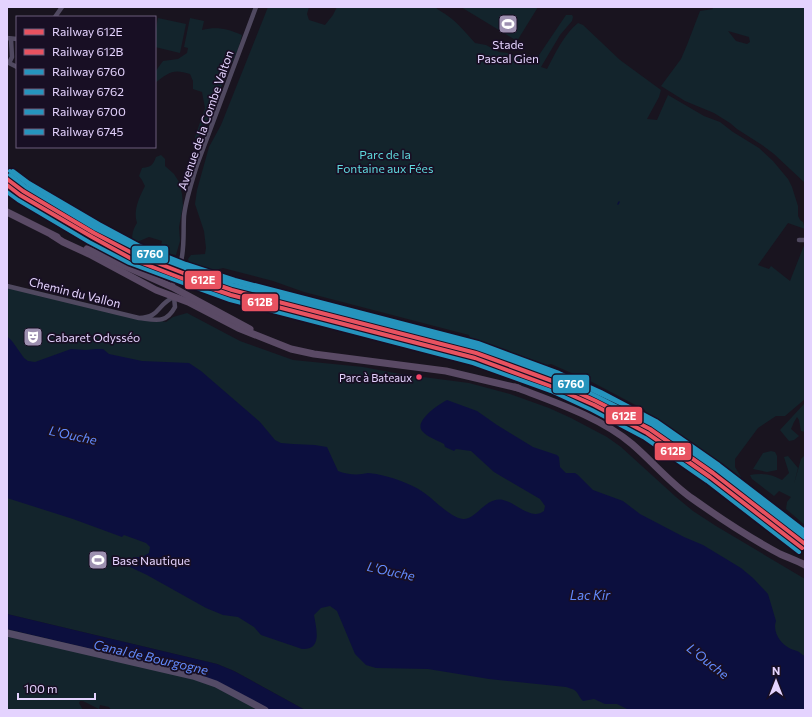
<svg xmlns="http://www.w3.org/2000/svg" width="812" height="717" viewBox="0 0 812 717" font-family="Commissioner,sans-serif">
<rect width="100%" height="100%" fill="#19141f"/>
<g fill="#13242c" fill-rule="evenodd">
<path d="M268,7H309L307,14L309,20L325,25L333,15L337,7H435C439,11 443,12 448,16C458,23 466,33 475,43L486,45L499,52L508,53L533,64L566,15H572L573,17L572,21L560,35L541,67L547,69C555,54 564,34 578,23L583,25L620,60L661,90L659,97L647,119L657,120L668,95L704,116L720,122L733,132L759,148L773,161L788,179L792,187L798,206V216L800,220L803,222L805,229L788,223L758,265L769,269L771,266L790,281L805,243V399L785,416H776L758,428L735,459V467L741,477L739,480L726,473L683,439L648,421L645,410L592,382L551,364L547,365L514,353L513,356L484,347L481,349L473,347L469,335L304,292L273,281L223,268C213,271 199,270 190,265L188,259L191,255L205,254L206,248L204,231L195,204L197,190L209,147L221,125Z"/>
<polygon points="461,7 538,7 517,41"/>
<path d="M712,7H805V183L774,154L762,145L737,129L730,123L714,113L685,101L661,86L681,59L687,45L700,11L713,9ZM728,31L749,37L750,42L747,44L736,41Z"/>
<polygon points="158,18 186,24 180,53 155,47 155,33"/>
<path d="M190,18L204,21L202,30C217,26 228,29 242,35C239,47 236,59 227,69L228,74L225,78L203,132L195,139V137L205,108L202,92L193,89V81L190,74C173,68 168,73 155,83V72L163,61L178,59L187,53L188,48L184,47Z"/>
<path d="M161,155L165,159V166L174,174L179,182L182,194L183,206L179,227L180,241L176,255C168,254 166,252 161,245L162,241L149,237L137,242H132C132,234 133,229 137,223C133,210 139,198 145,186L142,180L139,176L142,168C151,167 153,165 156,157Z"/>
<polygon points="7,288 166,322 173,317 187,313 240,341 293,360 363,367 400,374 469,383 510,394 549,408 571,418 607,437 621,447 676,497 693,511 716,526 805,579 805,710 305,710 234,671 217,664 7,614"/>
<polygon points="805,403 805,432 801,431 799,420 797,417 794,422 791,429 799,436 794,440 789,441 780,430"/>
<polygon points="771,451 775,452 777,456 777,470 767,472 753,469 763,453"/>
<path d="M805,455V525L786,509L787,502L791,497L779,491L774,496L752,479L750,475C762,473 771,474 782,480L789,473L784,457L788,456L798,468L794,484L801,459Z"/>
<polygon points="7,629 189,672 226,686 270,710 111,710 109,707 100,705 99,709 83,701 80,701 79,703 83,710 7,710"/>
</g>
<g fill="#0c0f3e">
<path d="M7,336L12,341L24,358L28,361L35,362L71,349L86,350L96,349H103L109,354L142,361L189,363L201,371L260,422L275,440L281,443L293,444L315,445L327,447L338,471C345,474 355,475 362,474C364,474 366,473 368,473C379,474 391,477 401,481C408,484 416,487 423,492C434,499 449,517 463,519C476,520 486,496 503,500C515,502 531,521 544,511L545,506L540,499L494,472L471,451L456,449L454,451L445,447L444,444C437,440 427,437 422,431C414,421 439,404 447,400L477,411L497,425L533,447L557,455L559,457L560,467L566,473H575L578,475L593,490L623,501L640,514L684,537L703,545L741,568L753,578L768,594L776,621C772,632 781,645 791,649C793,650 795,650 797,651C800,652 802,655 805,656V710H629L617,704H605L594,699L583,701C575,692 580,691 566,687L489,679L428,669L376,668L366,665L355,654L337,611L330,606L321,608L314,615C316,628 323,650 302,649L261,635L254,627L238,617L223,615L206,608L147,575L130,567L133,557H142L149,553L150,547L146,543L124,535L122,537L73,519L7,498Z"/>
<polygon points="7,614 217,664 234,671 305,710 270,710 226,686 189,672 7,629"/>
</g>
<g fill="none" stroke-linecap="round" stroke-linejoin="round">
<polyline stroke="#0c0f3e" stroke-width="1.5" points="618,204 619,202"/>
<polyline stroke="#373140" stroke-width="4.5" stroke-dasharray="4.5 2" stroke-linecap="butt" points="176,275 180,266"/>
<g stroke="#504960" stroke-width="4.5">
<polyline points="55,17 62,7"/>
<polyline points="7,38 17,39"/>
<polyline points="11,39 12,57 9,63 17,67"/>
<polyline points="799,240 805,240"/>
<path d="M180,266C185,249 183,233 184,216C186,199 192,181 197,165L256,7"/>
<path d="M7,286L139,318C156,320 166,324 175,307L174,297C156,305 161,317 139,318"/>
<polyline points="172,287 176,275"/>
</g>
<polyline stroke="#544b66" stroke-width="7" points="7,633 193,676 216,684 265,710"/>
<g stroke="#5a4a65" stroke-width="7">
<polyline points="7,212 57,237"/>
<polyline points="52,235 63,242 89,254 156,290 188,302 238,328 291,349 314,354 446,371 518,388"/>
<polyline points="87,249 172,287 250,329"/>
<path d="M515,387C554,402 600,417 632,444C653,462 671,484 693,499C721,519 750,538 780,554C789,558 797,561 805,565"/>
</g>
<g stroke="#180f24" stroke-width="7">
<polyline id="rail-1" points="7,179 23,191 94,233 134,254 183,273 232,290 476,353 555,382 596,401 650,429 713,473 805,544"/>
</g>
<g stroke="#180f24" stroke-width="7">
<polyline id="rail-2" points="7,185 20,195 92,237 132,259 181,278 231,295 475,358 553,387 594,405 647,433 710,477 802,548"/>
</g>
<g stroke="#180f24" stroke-width="7">
<polyline id="rail-3" points="10,175 26,187 96,229 136,249 185,268 233,285 477,348 557,377 598,397 653,425 716,469 805,538"/>
</g>
<g stroke="#180f24" stroke-width="7">
<polyline id="rail-4" points="7,192 18,200 89,242 129,263 180,282 230,300 473,363 551,391 592,410 645,438 707,481 799,552"/>
</g>
<g stroke="#180f24" stroke-width="7">
<polyline id="rail-5" points="13,171 29,183 99,224 138,245 186,264 235,280 478,343 559,373 601,392 656,421 719,465 805,531"/>
</g>
<g stroke="#180f24" stroke-width="7">
<polyline id="rail-6" points="10,171 28,184 97,226 136,246 186,266 232,281 478,346 560,375 624,405 653,423 717,467 805,535"/>
</g>
<use href="#rail-1" stroke="#e85260" stroke-width="4"/>
<use href="#rail-2" stroke="#e85260" stroke-width="4"/>
<use href="#rail-3" stroke="#2694bd" stroke-width="4"/>
<use href="#rail-4" stroke="#2694bd" stroke-width="4"/>
<use href="#rail-5" stroke="#2694bd" stroke-width="4"/>
<use href="#rail-6" stroke="#2694bd" stroke-width="4"/>
</g>
<defs>
<g id="stadium-square" transform="scale(1)"><rect x="-9" y="-9" width="18" height="18" rx="4" fill="#9d90b0" stroke="#180f24"/><path d="M0-5a6.5 5 0 1 0 0 10a6.5 5 0 1 0 0-10ZM-3.5-1.8h7v3.6h-7Z" fill="#fff"/></g>
<g id="theatre-square" transform="scale(1)"><rect x="-9" y="-9" width="18" height="18" rx="4" fill="#9d90b0" stroke="#180f24"/><path d="M-5-5.5Q0-4 5-5.5V0Q5 5 0 6Q-5 5-5 0ZM-3.3-2.5H-1v1.5H-3.3ZM1-2.5H3.3v1.5H1ZM-2.8 1Q0 5.5 2.8 1Z" fill="#fff"/></g>
</defs>
<g fill-rule="evenodd">
<use href="#stadium-square" x="508" y="24"/>
<use href="#theatre-square" x="33" y="337"/>
<use href="#stadium-square" x="98" y="560"/>
</g>
<circle fill="#f34667" stroke="#180f24" stroke-width="1.5" cx="419" cy="377" r="3.5"/>
<g text-anchor="middle" dominant-baseline="central" stroke-width="3.5" stroke-linejoin="round" paint-order="stroke">
<g font-size="11" fill="#e4d3fe" stroke="#180f24" text-anchor="end">
<text x="412" y="377">Parc à Bateaux</text>
</g>
<g font-size="12" fill="#e4d3fe" stroke="#180f24" text-anchor="start">
<text x="508" y="44" text-anchor="middle">Stade<tspan x="508" dy="14">Pascal Gien</tspan></text>
<text x="47" y="337">Cabaret Odysséo</text>
<text x="112" y="560">Base Nautique</text>
</g>
<g font-size="12" fill="#e4d3fe" stroke="#180f24">
<text transform="translate(205 120) rotate(-71)">Avenue de la Combe Valton</text>
<text transform="translate(75 292) rotate(14)">Chemin du Vallon</text>
</g>
<g font-size="12" fill="#5fdade" stroke="#180f24">
<text x="385" y="154">Parc de la<tspan x="385" dy="14">Fontaine aux Fées</tspan></text>
</g>
<g font-size="13" font-style="italic" fill="#628afc" stroke="#180f24">
<text transform="translate(73 435) rotate(12)">L'Ouche</text>
<text transform="translate(391 571) rotate(12)">L'Ouche</text>
<text x="590" y="595">Lac Kir</text>
<text transform="translate(151 657) rotate(13)">Canal de Bourgogne</text>
<text transform="translate(708 661) rotate(38)">L'Ouche</text>
</g>
</g>
<g stroke="#180f24" stroke-width="1.5">
<rect x="131" y="245" width="38" height="19" rx="4" fill="#2694bd"/>
<rect x="184" y="270" width="38" height="20" rx="4" fill="#e85260"/>
<rect x="241" y="293" width="38" height="19" rx="4" fill="#e85260"/>
<rect x="552" y="374" width="38" height="20" rx="4" fill="#2694bd"/>
<rect x="605" y="406" width="38" height="19" rx="4" fill="#e85260"/>
<rect x="654" y="442" width="38" height="19" rx="4" fill="#e85260"/>
</g>
<g font-size="11" text-anchor="middle" font-weight="bold" fill="#fff">
<text x="150" y="258">6760</text>
<text x="203" y="284">612E</text>
<text x="260" y="306">612B</text>
<text x="571" y="388">6760</text>
<text x="624" y="420">612E</text>
<text x="673" y="455">612B</text>
</g>
<rect width="812" height="717" fill="none" stroke="#e4d3fe" stroke-width="16"/>
<rect x="16" y="16" width="140" height="132" fill="#180f24" stroke="#6a5d7b"/>
<rect x="24" y="29" width="20" height="6" fill="#e85260" stroke="#6a5d7b"/>
<text x="52" y="36" font-size="12" fill="#e4d3fe">Railway 612E</text>
<rect x="24" y="49" width="20" height="6" fill="#e85260" stroke="#6a5d7b"/>
<text x="52" y="56" font-size="12" fill="#e4d3fe">Railway 612B</text>
<rect x="24" y="69" width="20" height="6" fill="#2694bd" stroke="#6a5d7b"/>
<text x="52" y="76" font-size="12" fill="#e4d3fe">Railway 6760</text>
<rect x="24" y="89" width="20" height="6" fill="#2694bd" stroke="#6a5d7b"/>
<text x="52" y="96" font-size="12" fill="#e4d3fe">Railway 6762</text>
<rect x="24" y="109" width="20" height="6" fill="#2694bd" stroke="#6a5d7b"/>
<text x="52" y="116" font-size="12" fill="#e4d3fe">Railway 6700</text>
<rect x="24" y="129" width="20" height="6" fill="#2694bd" stroke="#6a5d7b"/>
<text x="52" y="136" font-size="12" fill="#e4d3fe">Railway 6745</text>
<g transform="translate(776 681)" stroke="#180f24" stroke-width="3" paint-order="stroke">
<path d="M0-3L7 15L0 10L-7 15Z" fill="#e4d3fe"/>
<text y="-6" font-size="11" font-weight="bold" text-anchor="middle" fill="#e4d3fe">N</text>
</g>
<path d="M18 693v6h77v-6" fill="none" stroke="#e4d3fe" stroke-width="2"/>
<text x="24" y="693" font-size="12" fill="#e4d3fe" stroke="#180f24" stroke-width="3" paint-order="stroke">100 m</text>
</svg>
